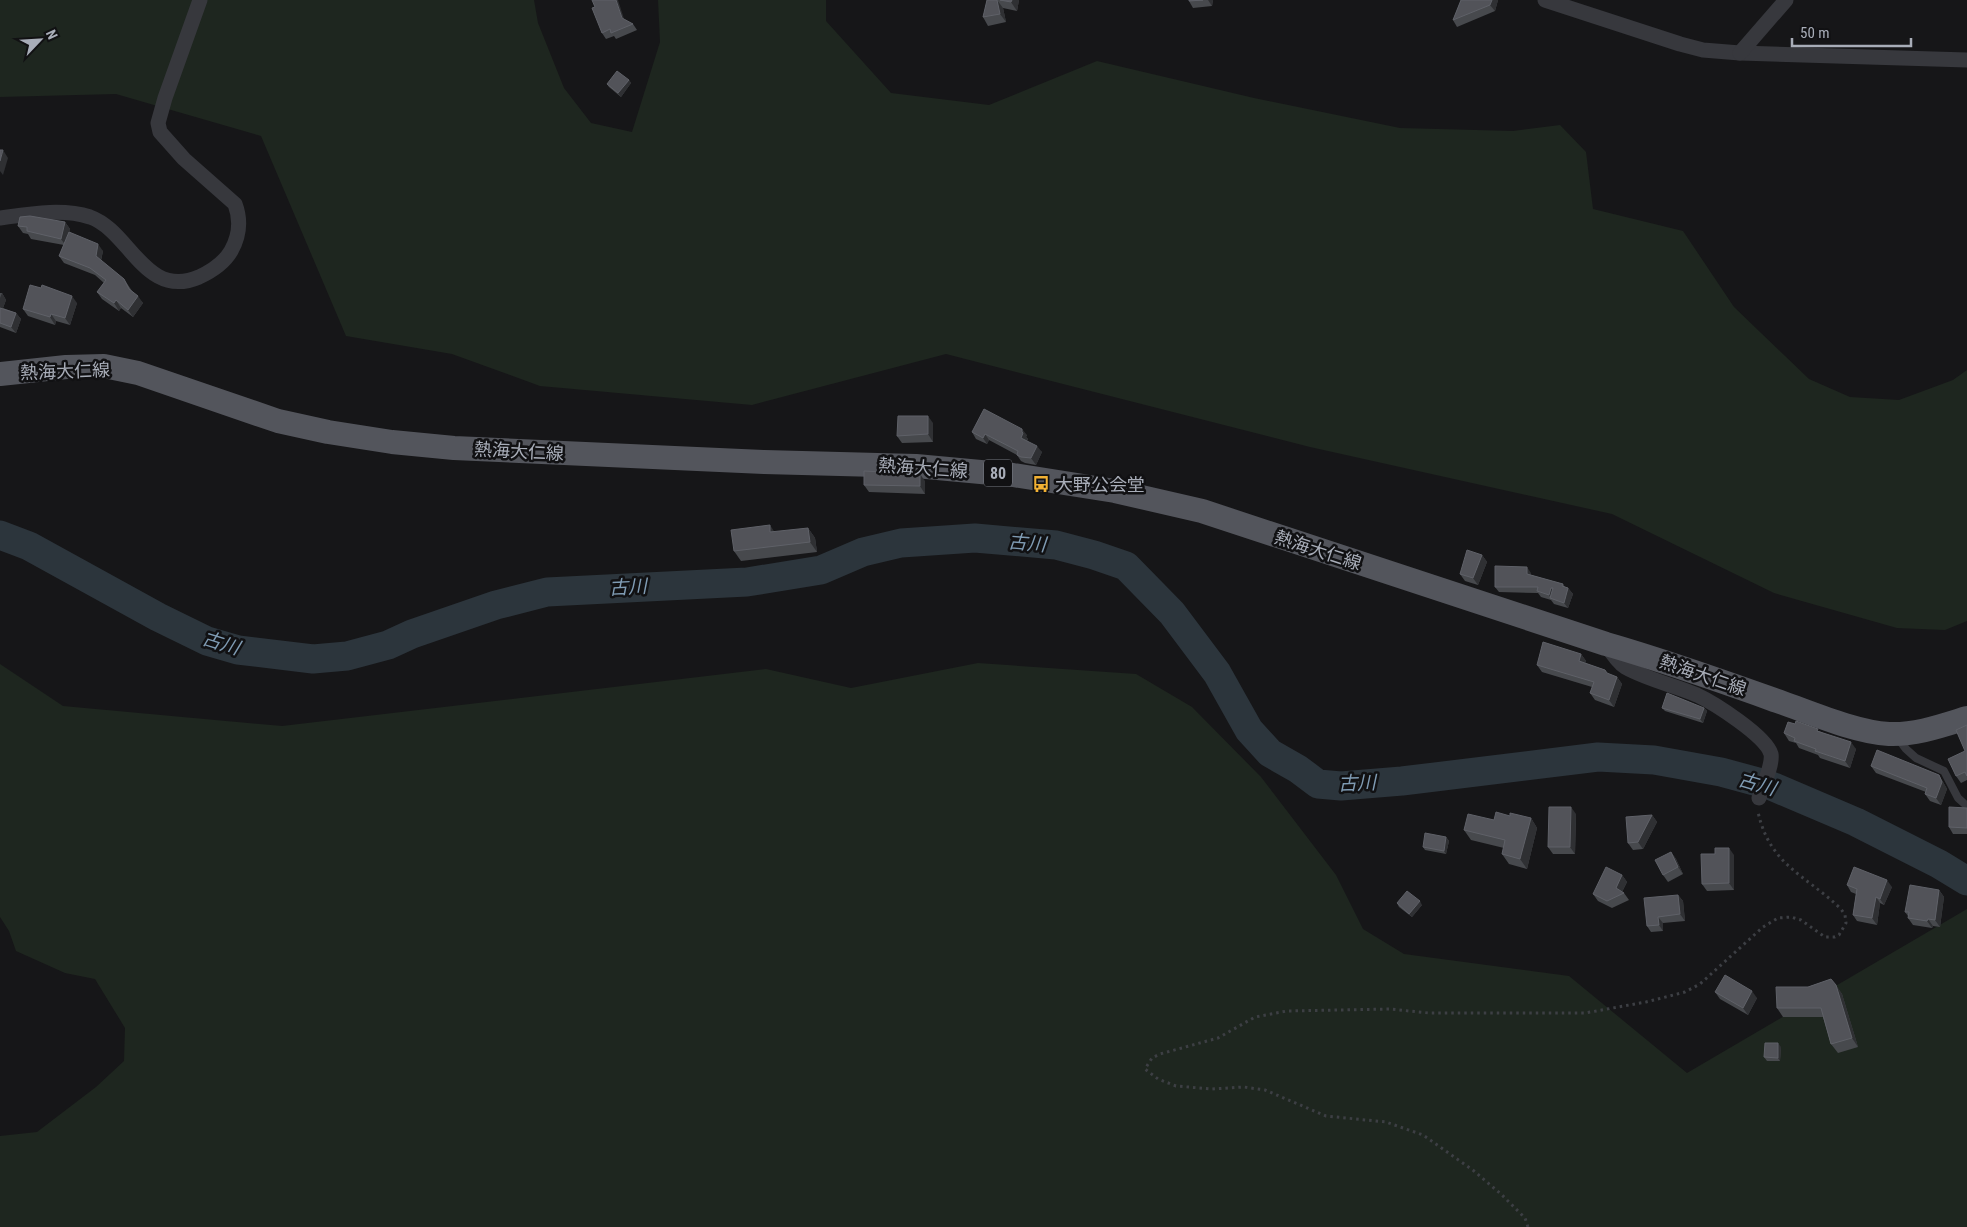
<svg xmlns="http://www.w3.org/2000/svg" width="1967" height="1227" viewBox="0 0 1967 1227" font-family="'Roboto Condensed','Noto Sans JP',sans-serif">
<rect width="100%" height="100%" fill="#161618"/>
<g fill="#1e261f">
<polygon points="0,0 534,0 538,23 564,88 591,123 632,132 660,42 658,0 826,0 826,21 891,93 989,105 1097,61 1254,98 1400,128 1513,131 1560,125 1586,152 1593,209 1683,231 1734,307 1809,379 1850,397 1899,400 1953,380 1967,370 1967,621 1945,630 1897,628 1774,593 1612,514 1310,447 946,354 752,405 540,386 452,354 346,336 261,136 116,94 0,97"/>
<polygon points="978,663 1136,674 1192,707 1261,777 1336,875 1363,929 1404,954 1569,976 1687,1073 1967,909 1967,1227 0,1227 0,1136 37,1132 96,1087 124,1061 125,1028 95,979 65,973 16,951 9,931 0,917 0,664 63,706 282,726 766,669 851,688"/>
</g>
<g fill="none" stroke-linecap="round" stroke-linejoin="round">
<polyline stroke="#2c353c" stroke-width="29" points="0,535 29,546 158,617 207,641 238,650 313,659 347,656 388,645 412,634 496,605 547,592 747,582 821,570 863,552 901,543 975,538 1056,545 1094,555 1126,566 1172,613 1217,673 1249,730 1270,753 1298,769 1318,784 1341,786 1402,781 1598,757 1654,760 1721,772 1769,785 1856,822 1939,864 1967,881"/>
<path stroke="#3d3f44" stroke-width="3" stroke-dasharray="2.5 4" stroke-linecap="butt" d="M1528,1227L1525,1218L1502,1195L1474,1171L1423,1135L1386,1122L1326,1116L1265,1090L1244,1087L1212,1089L1176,1086L1158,1079L1145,1069L1152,1058L1160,1054L1218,1038L1255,1017L1287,1011L1390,1009L1429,1013H1585L1646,1002L1685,992L1700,984L1763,927L1778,918L1791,917L1801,920L1825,937H1835L1839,935L1846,923L1845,915L1841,909C1806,875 1770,866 1758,812"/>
<polyline stroke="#37383d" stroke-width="8" points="1897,737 1906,749 1916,758 1944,771 1958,798 1967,806"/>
<g stroke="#37383d" stroke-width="15">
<polyline points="1545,0 1680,44 1703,50 1740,53 1967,60"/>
<polyline points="1740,53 1786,0"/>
<path d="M0,218C29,214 62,208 90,217C130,231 145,300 199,277C212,271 224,263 231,251C240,235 241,220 235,204L184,159L160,132L158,123L165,98L200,0"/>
<path d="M1606,644C1611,652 1617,662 1625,667C1648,680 1674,685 1697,695C1714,703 1766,736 1771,754C1773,764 1763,787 1759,798"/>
</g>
<path stroke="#53555c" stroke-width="24" d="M0,374L66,367L104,366L138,373L278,421L328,432L392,442L454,448L764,462L916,466L1013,475L1115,491L1202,511L1606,644C1666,661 1724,682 1783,703C1814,714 1856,732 1889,734C1916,735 1941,726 1967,718"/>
</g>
<g fill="#47494d">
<polygon points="987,0 1019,0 1017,11 1003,8 1006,22 988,26 983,17"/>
<polygon points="1189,0 1213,0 1212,6 1193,8 1189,1"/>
<polygon points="1461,0 1498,0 1495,11 1457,27 1453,20"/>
<polygon points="595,7 633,24 637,30 616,39 614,36 606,39 602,33"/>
<polygon points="629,80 631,83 621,97 609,87 607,84"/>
<polygon points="65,222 70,229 69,232 103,251 101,261 124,279 132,291 143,303 133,317 121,308 119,311 102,299 97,292 104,283 95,275 64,263 59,256 64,245 31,239 28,234 23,233 18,226"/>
<polygon points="0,293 2,293 6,300 3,308 16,313 21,319 16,333 0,327"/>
<polygon points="77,303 70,325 56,321 55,325 28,316 23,309"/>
<polygon points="933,423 933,442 902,443 897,436"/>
<polygon points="972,432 1027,435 1026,437 1028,439 1027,441 1042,452 1036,465 1025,463 1021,461 1017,455 989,440 987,444 976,439"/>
<polygon points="925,481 925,494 869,492 864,485"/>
<polygon points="808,528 815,538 817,552 741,561 734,551"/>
<polygon points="1482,555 1487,562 1478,585 1465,581 1460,574"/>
<polygon points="1531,573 1531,575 1563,584 1565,587 1568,588 1573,594 1568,608 1554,604 1551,600 1541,597 1538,593 1499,592 1495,587"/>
<polygon points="1581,654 1586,661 1585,663 1605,670 1607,674 1617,677 1622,684 1614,707 1595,700 1590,693 1592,687 1542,672 1537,665"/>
<polygon points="1662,708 1704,708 1707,711 1703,723 1665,711"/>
<polygon points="1967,725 1967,780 1961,783 1956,776 1965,751"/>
<polygon points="1819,731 1856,749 1850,768 1820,758 1818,755 1799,748 1796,743 1789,741 1784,733"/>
<polygon points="1871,766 1939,775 1947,789 1941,805 1930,801 1925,794 1926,792 1876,773"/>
<polygon points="1967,808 1967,834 1953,834 1949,827"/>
<polygon points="1576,814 1575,854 1553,854 1548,847"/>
<polygon points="1652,815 1657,822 1643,849 1633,850 1628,843"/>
<polygon points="1510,816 1531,818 1537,828 1527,869 1509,864 1502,854 1504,848 1471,840 1464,830"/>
<polygon points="1446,837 1449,841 1446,854 1425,850 1423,847"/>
<polygon points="1671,852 1676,859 1683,874 1668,882 1663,875"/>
<polygon points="1734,855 1734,890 1707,891 1702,884"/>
<polygon points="1622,875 1627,882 1622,892 1624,893 1629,900 1612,908 1598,901 1593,894"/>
<polygon points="1847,885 1892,887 1884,905 1880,903 1877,925 1857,921 1853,915 1856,894 1851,892"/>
<polygon points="1939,890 1944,897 1940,927 1933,926 1932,928 1913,925 1908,918 1908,916 1905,912"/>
<polygon points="1678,895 1683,901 1685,921 1663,923 1663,931 1651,932 1647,926"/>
<polygon points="1397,903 1422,905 1412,917 1399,907"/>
<polygon points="1831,979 1842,994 1858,1047 1838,1053 1831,1044 1823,1017 1783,1017 1777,1008 1808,987"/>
<polygon points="1715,992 1757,998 1748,1015 1720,999"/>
<polygon points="1781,1047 1780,1061 1767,1061 1764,1057"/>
</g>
<g fill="#2f3033">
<polygon points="616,0 618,0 626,25 622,18"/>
<polygon points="997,0 1003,8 1006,22 1000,14"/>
<polygon points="1012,0 1019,0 1017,11 1011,2"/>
<polygon points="1208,0 1213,0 1212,6"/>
<polygon points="1492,0 1498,0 1495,11 1490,5"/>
<polygon points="629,80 631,83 621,97 618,93"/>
<polygon points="3,150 8,158 3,175 0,171 0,161"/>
<polygon points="65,222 70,229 66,246 61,239"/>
<polygon points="98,244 103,251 100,264 96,256"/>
<polygon points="2,293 6,300 1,313 0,311 0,298"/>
<polygon points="72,296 77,303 70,325 65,318"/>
<polygon points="138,296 143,303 133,317 128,310"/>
<polygon points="116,300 121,308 119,311 114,303"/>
<polygon points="16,313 21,319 16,333 11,327"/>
<polygon points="51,314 56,321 55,325 50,317"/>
<polygon points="928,416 933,423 933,442 928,434"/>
<polygon points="1022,429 1027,435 1026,437 1028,439 1025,444 1021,438"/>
<polygon points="985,434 989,440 987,444 983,438"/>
<polygon points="1037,446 1042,452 1036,465 1031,458"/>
<polygon points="920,474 925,481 925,494 920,486"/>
<polygon points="770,525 777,536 770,532"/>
<polygon points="808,528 815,538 817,552 810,542"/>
<polygon points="1482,555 1487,562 1478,585 1473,578"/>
<polygon points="1527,567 1531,573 1531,579 1527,574"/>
<polygon points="1551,588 1555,593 1552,599 1549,595"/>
<polygon points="1568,588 1573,594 1568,608 1564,603"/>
<polygon points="1581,654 1586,661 1584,668 1579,661"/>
<polygon points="1617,677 1622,684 1614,707 1609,700"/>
<polygon points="1704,708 1707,711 1703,723 1700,719"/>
<polygon points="1851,742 1856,749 1850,768 1845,761"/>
<polygon points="1939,775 1947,789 1941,805 1936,798"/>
<polygon points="1571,807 1576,814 1575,854 1570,847"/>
<polygon points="1652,815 1657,822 1643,849 1638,842"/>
<polygon points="1531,818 1537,828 1527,869 1520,859"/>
<polygon points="1446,837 1449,841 1446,854 1444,851"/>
<polygon points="1729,848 1734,855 1734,890 1729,883"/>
<polygon points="1671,852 1676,859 1683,874 1678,867"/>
<polygon points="1622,875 1627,882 1621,894 1616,888"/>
<polygon points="1887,880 1892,887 1884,905 1880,899"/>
<polygon points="1939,890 1944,897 1940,927 1935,920"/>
<polygon points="1678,895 1683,901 1685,921 1680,914"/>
<polygon points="1876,897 1880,903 1877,925 1872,918"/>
<polygon points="1420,901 1422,905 1412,917 1409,914"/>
<polygon points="1658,917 1663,923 1663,931 1659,925"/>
<polygon points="1928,919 1933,926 1932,928 1927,921"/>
<polygon points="1836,985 1842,994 1858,1047 1852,1038"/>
<polygon points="1752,991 1757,998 1748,1015 1743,1008"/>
<polygon points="1778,1043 1781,1047 1780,1061 1778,1058"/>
</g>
<g fill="#525359" stroke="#5f6168">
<polygon points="592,0 616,0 622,18 633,24 611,33 610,29 602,33 592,8 595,7"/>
<polygon points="987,0 997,0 1000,14 983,17"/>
<polygon points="1000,0 1012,0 1011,2"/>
<polygon points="1189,0 1203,0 1189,1"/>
<polygon points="1461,0 1492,0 1490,5 1453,20"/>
<polygon points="617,71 629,80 618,93 607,84"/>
<polygon points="0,150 3,150 0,161"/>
<polygon points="30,216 65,222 61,239 27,231 27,227 18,226 20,217"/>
<polygon points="69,232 98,244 96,256 124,279 129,289 138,296 128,310 116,300 114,303 97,292 106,280 90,268 59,256"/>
<polygon points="30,285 41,288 42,285 72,296 65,318 51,314 50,317 23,309"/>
<polygon points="0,308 16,313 11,327 0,323"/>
<polygon points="984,409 1022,429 1022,432 1023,433 1021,438 1037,446 1031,458 1021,457 1017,455 1018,451 985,434 983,438 972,432"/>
<polygon points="898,416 928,416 928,434 897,436"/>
<polygon points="864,471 920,474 920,486 864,485"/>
<polygon points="770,525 770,532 808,528 810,542 734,551 731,530"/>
<polygon points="1467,550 1482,555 1473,578 1460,574"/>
<polygon points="1495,566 1527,567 1527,574 1563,584 1562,586 1568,588 1564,603 1550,598 1553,588 1551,588 1549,595 1537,591 1538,587 1495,587"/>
<polygon points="1543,642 1581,654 1579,661 1605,670 1607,673 1617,677 1609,700 1590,693 1594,682 1537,665"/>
<polygon points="1667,693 1704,708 1700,719 1662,708"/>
<polygon points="1796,721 1818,729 1817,731 1851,742 1845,761 1815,751 1816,749 1794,741 1795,738 1784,733 1788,722 1795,724"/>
<polygon points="1967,725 1967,776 1965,772 1956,776 1948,759 1965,751 1956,730"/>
<polygon points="1877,750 1939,775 1942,782 1936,798 1925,794 1927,788 1871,766"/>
<polygon points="1549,807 1571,807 1570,847 1548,847"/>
<polygon points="1949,807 1967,808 1967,828 1949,827"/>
<polygon points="1496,812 1510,816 1510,813 1531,818 1520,859 1502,854 1505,840 1464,830 1468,814 1494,820"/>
<polygon points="1652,815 1638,842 1628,843 1626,817"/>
<polygon points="1425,833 1446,837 1444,851 1423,847"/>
<polygon points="1715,848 1729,848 1729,883 1702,884 1701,854 1715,854"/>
<polygon points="1671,852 1678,867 1663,875 1655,860"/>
<polygon points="1606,867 1622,875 1616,888 1624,893 1607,901 1593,894"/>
<polygon points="1854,867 1887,880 1880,899 1876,897 1872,918 1853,915 1857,889 1847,885"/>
<polygon points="1910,885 1939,890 1935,920 1928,919 1927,921 1908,918 1909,912 1905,912"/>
<polygon points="1407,891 1420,901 1409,914 1397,903"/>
<polygon points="1678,895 1680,914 1658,917 1659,925 1647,926 1644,898"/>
<polygon points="1725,975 1752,991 1743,1008 1715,992"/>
<polygon points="1831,979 1836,985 1852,1038 1831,1044 1821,1008 1777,1008 1776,987 1808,987"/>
<polygon points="1765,1043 1778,1043 1778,1058 1764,1057"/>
</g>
<defs>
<g id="bus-bare" transform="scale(1.35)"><path d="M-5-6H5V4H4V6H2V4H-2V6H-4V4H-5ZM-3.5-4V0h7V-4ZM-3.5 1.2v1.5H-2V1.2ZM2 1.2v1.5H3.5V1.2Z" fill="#f2b134" stroke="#111113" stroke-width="2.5" paint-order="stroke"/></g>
</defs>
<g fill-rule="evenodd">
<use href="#bus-bare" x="1041" y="484"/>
</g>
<g text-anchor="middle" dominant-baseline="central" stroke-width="5" stroke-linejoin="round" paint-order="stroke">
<rect fill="#111113" stroke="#7b7e86" stroke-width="1" x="984" y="459.5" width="28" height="27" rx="4"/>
<g font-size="16" font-weight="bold" fill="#a8adb8">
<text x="998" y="473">80</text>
</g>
<g font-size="18" fill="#a8adb8" stroke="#111113">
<text transform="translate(65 371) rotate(-2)">熱海大仁線</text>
<text transform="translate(519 451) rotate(3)">熱海大仁線</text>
<text transform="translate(923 468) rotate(4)">熱海大仁線</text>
<text transform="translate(1318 550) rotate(18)">熱海大仁線</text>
<text transform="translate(1703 675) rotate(19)">熱海大仁線</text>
</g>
<g font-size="18" fill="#a8adb8" stroke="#111113" text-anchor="start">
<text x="1055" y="484">大野公会堂</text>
</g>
<g font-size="19" font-style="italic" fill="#7f9bb3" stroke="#111113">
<text transform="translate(1027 543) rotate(5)">古川</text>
<text transform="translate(628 587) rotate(-3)">古川</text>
<text transform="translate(221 643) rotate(17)">古川</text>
<text transform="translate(1357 783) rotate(-2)">古川</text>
<text transform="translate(1757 784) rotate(16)">古川</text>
</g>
</g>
<g transform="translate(40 40) rotate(65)" stroke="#111113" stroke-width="4" paint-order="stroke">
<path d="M0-4L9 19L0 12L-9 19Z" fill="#a8adb8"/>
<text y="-8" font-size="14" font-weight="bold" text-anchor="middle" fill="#a8adb8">N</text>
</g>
<path d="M1792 38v8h119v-8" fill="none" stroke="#a8adb8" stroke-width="2.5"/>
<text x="1800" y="38" font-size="15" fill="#a8adb8" stroke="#111113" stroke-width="4" paint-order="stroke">50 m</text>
</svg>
